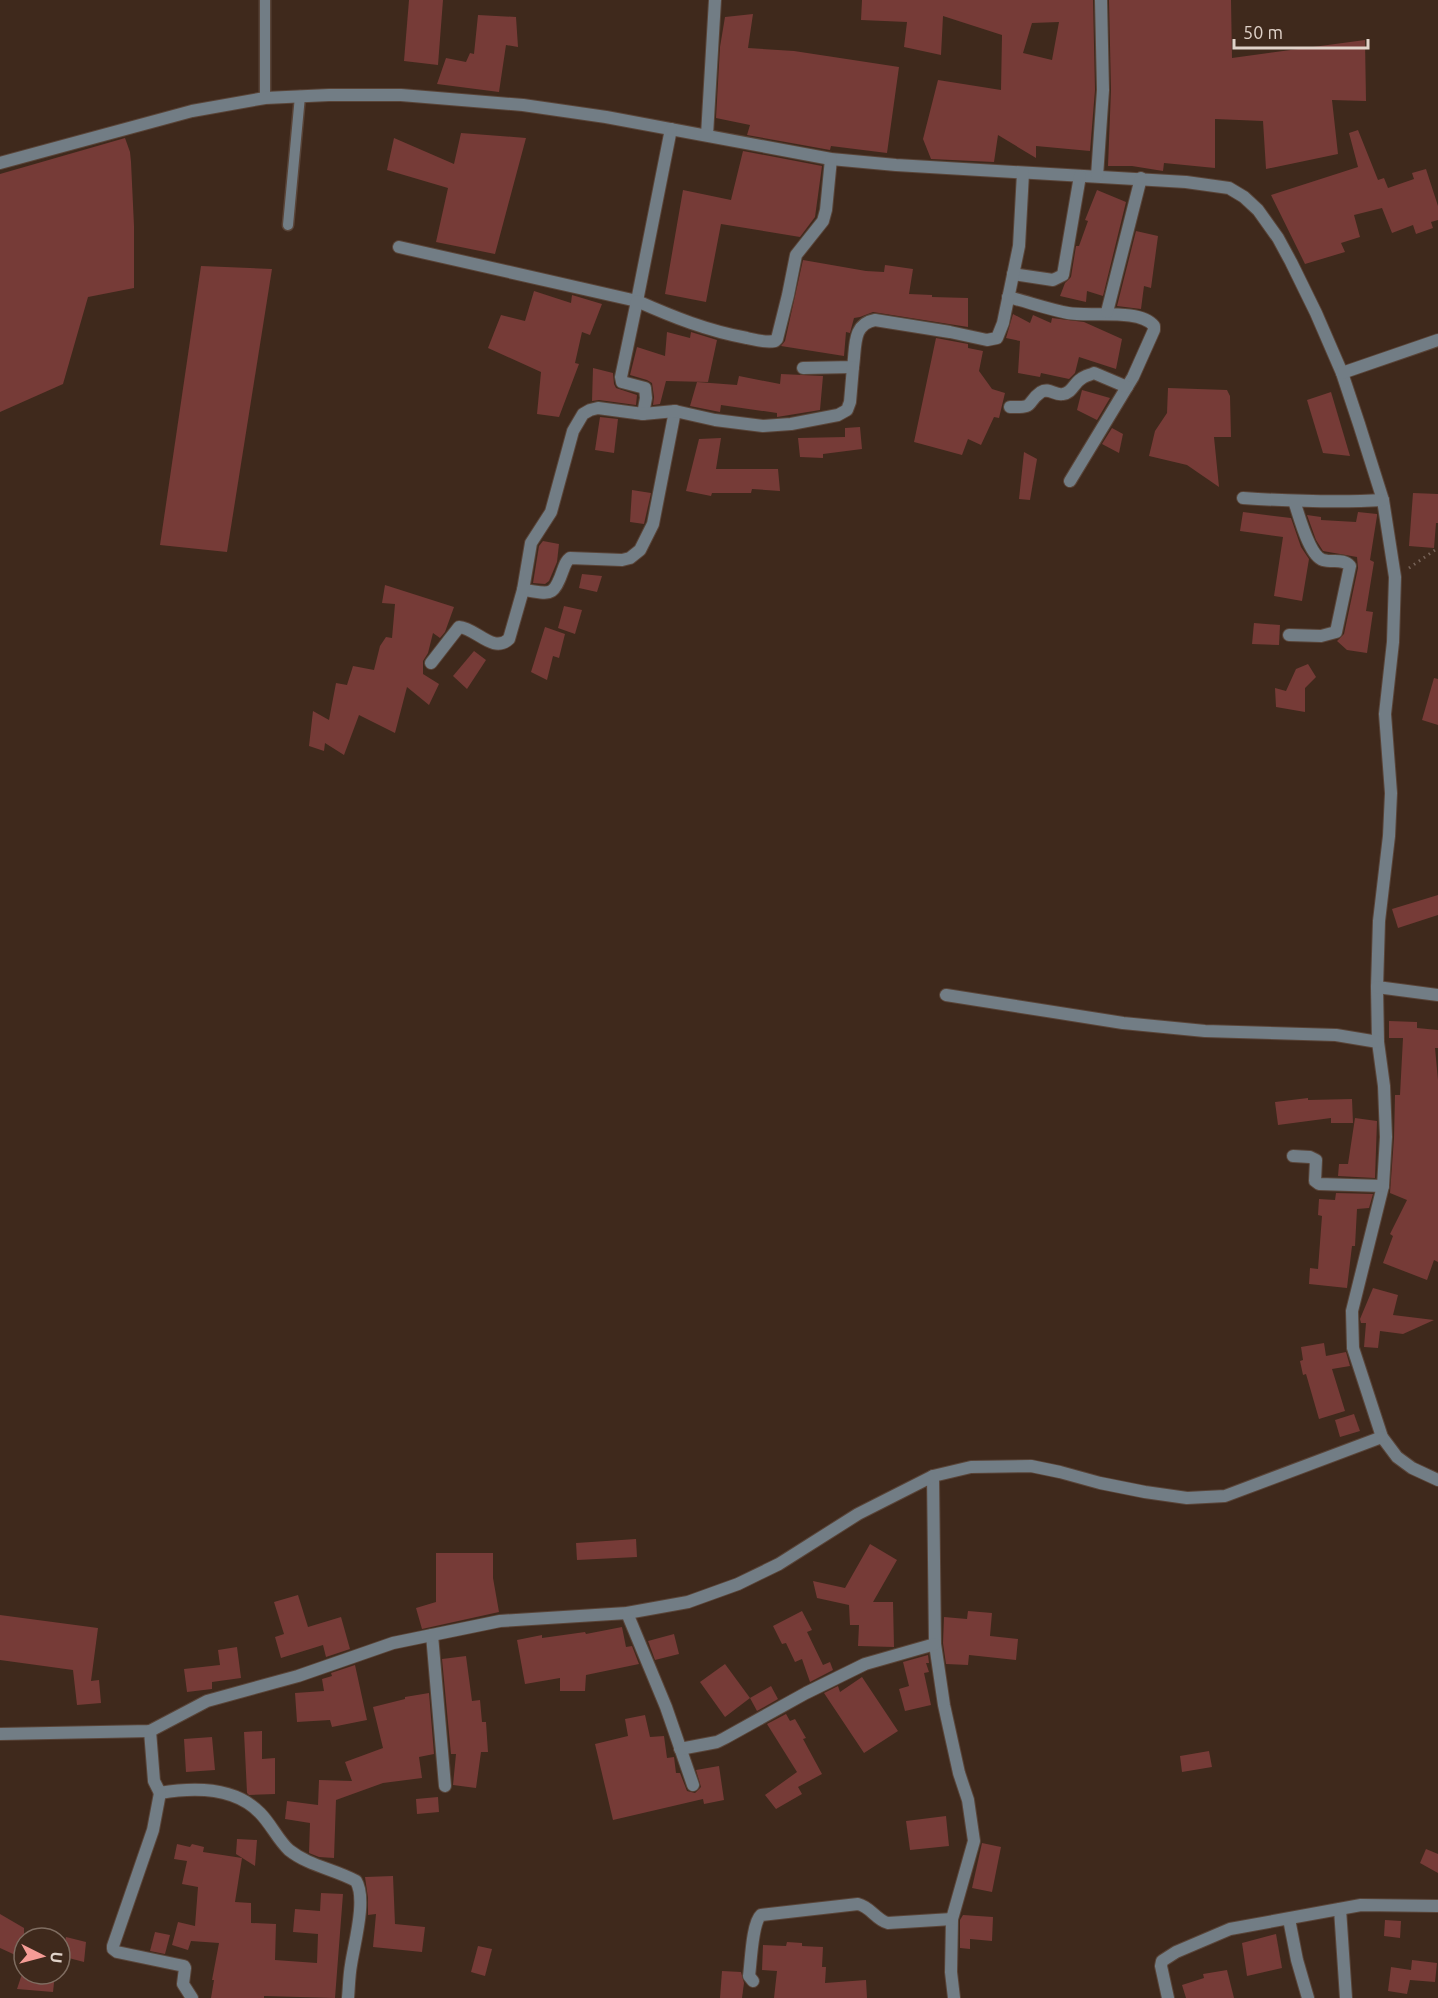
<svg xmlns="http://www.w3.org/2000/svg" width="1438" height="1998" viewBox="0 0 1438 1998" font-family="Ubuntu,sans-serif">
<rect width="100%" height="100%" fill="#3f291c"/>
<g fill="#763b37" fill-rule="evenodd">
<polygon points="409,0 443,0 438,65 404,61"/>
<path d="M862,0H1093L1095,90L1090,151L1036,146V158L998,135L994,162L931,159L923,139L938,80L1001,90L1002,35L943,16L941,55L904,47L907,22L861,20ZM1059,22L1052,60L1023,53L1032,23Z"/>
<polygon points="1109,0 1231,0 1232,58 1365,40 1366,101 1332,100 1338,154 1266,169 1263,121 1215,119 1215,168 1164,163 1163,171 1132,166 1108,166 1111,90"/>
<polygon points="753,14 748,48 794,51 899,67 887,153 831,146 830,150 747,135 750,125 716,118 720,47 725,17"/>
<polygon points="478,15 516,17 518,47 506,45 499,92 437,84 446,58 466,62 470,53 474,54"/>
<polygon points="1358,130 1378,180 1384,178 1388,188 1414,179 1412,173 1426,169 1438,206 1438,220 1431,222 1433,228 1416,234 1413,225 1392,233 1382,208 1354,215 1360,237 1341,243 1345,252 1305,264 1271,195 1358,167 1349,133"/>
<polygon points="461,133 526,138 495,254 436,242 448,188 387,170 394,138 454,164"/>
<polygon points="125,138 130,152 131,162 134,226 134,288 88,297 63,384 0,412 0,174"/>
<polygon points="743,151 822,166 815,217 800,237 721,224 706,302 665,294 683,190 731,200"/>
<polygon points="1097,190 1126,202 1103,296 1087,291 1086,302 1060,296 1065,283 1071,277 1076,246 1079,246 1088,221 1085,220"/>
<polygon points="1136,231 1158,236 1151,288 1144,286 1141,309 1117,306"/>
<polygon points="803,260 866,271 884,272 885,265 913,269 909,294 932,295 932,297 968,298 968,327 873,312 860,317 854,318 850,333 846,332 844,356 781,346 785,341"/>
<polygon points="201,266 272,269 227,552 160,545"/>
<polygon points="534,291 571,303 572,295 602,304 590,335 582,332 575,363 579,364 559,417 537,414 541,372 488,348 501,315 525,321"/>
<polygon points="1013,314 1030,323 1033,315 1051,323 1052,318 1084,322 1122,339 1116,369 1079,357 1075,373 1069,379 1041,373 1040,377 1018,373 1020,341 1006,338"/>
<polygon points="667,332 690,338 691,332 717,340 708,382 666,381 660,404 653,405 654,397 652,383 647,380 630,375 637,347 665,356"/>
<polygon points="936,338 968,344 968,348 983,351 979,371 992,389 1005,393 999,418 994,417 981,445 968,439 962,455 914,442"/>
<polygon points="593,368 613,373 614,384 616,388 637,395 636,405 599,400 592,401"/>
<polygon points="781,374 823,376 820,410 777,417 777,413 721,405 720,412 690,406 697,382 737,385 739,376 780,384"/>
<polygon points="1168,388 1227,390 1230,396 1231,437 1214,437 1219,487 1187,465 1149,456 1155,431 1167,413"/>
<polygon points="1082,390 1110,398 1097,420 1077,410"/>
<polygon points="1331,392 1350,456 1323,453 1307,400"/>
<polygon points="600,417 618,419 614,453 595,450"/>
<polygon points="860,427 862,449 823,454 823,458 800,457 798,438 845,437 845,428"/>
<polygon points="1112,428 1123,434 1119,453 1102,444"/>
<polygon points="721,438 716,469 778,469 780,491 752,489 751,493 712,493 711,496 686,491 699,439"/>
<polygon points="1024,452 1037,459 1030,500 1019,499"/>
<polygon points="632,490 651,493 644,524 630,522"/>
<polygon points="1413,493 1438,494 1438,523 1436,523 1434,548 1409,546"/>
<polygon points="1243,512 1291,518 1301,547 1309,559 1302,601 1274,596 1283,537 1240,531"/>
<polygon points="1358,512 1377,514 1377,516 1370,560 1374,562 1366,611 1373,612 1367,653 1347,650 1337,641 1344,634 1358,568 1357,557 1323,551 1316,540 1307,515 1321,517 1321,520 1356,522"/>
<polygon points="543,541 559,544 557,562 549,581 545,584 533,583 539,546"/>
<polygon points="582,574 602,576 597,592 579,588"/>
<polygon points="385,585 454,607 445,632 440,638 433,633 428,653 423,661 423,674 439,684 429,705 407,687 395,733 359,715 344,755 325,743 324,751 309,746 313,711 329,720 336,683 347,685 353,666 374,670 380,646 386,637 392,638 395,604 382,603"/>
<polygon points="564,606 582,610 575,634 558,628"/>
<polygon points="1254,623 1280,625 1279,645 1252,644"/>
<polygon points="545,627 565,634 559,658 553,656 547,680 531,672"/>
<polygon points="474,651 486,660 467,689 453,676"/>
<polygon points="1308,664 1316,677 1305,688 1305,712 1276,707 1275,688 1286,691 1296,669"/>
<polygon points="1434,678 1438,679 1438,725 1422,720"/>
<polygon points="1438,895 1438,915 1398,928 1392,909"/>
<polygon points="1389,1021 1417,1022 1417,1028 1438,1030 1438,1048 1435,1048 1438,1080 1438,1262 1434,1260 1427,1280 1383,1263 1393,1236 1390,1234 1407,1200 1390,1193 1394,1138 1395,1095 1400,1095 1403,1038 1389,1038"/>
<polygon points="1308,1098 1308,1100 1352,1099 1353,1123 1331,1123 1331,1118 1278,1125 1275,1102"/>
<polygon points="1355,1118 1377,1121 1375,1178 1338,1176 1339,1164 1348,1164"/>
<polygon points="1336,1193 1373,1194 1369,1208 1357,1209 1355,1246 1352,1246 1347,1288 1309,1284 1310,1268 1318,1269 1322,1216 1318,1215 1319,1199 1335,1200"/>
<polygon points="1373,1288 1398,1295 1393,1315 1434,1320 1403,1334 1380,1331 1378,1348 1364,1347 1366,1323 1361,1323 1360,1319"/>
<polygon points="1324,1343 1326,1356 1346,1352 1350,1366 1332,1369 1345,1411 1319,1419 1306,1374 1303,1375 1300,1361 1303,1360 1301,1347"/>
<polygon points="1354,1414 1360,1431 1340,1437 1335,1420"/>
<polygon points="636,1539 637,1557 577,1560 576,1543"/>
<polygon points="870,1544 897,1560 873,1602 893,1602 894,1647 858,1646 859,1625 850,1625 849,1605 817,1598 813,1581 845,1588"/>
<polygon points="436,1553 493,1553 493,1578 499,1612 422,1629 416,1608 436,1602"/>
<polygon points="298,1595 308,1627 341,1617 350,1649 326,1657 323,1645 281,1658 275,1637 284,1634 274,1602"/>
<polygon points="802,1611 812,1630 807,1632 823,1665 830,1662 833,1670 810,1682 802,1659 795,1662 786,1643 782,1644 773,1626"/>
<polygon points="968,1611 992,1613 990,1636 1018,1639 1016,1660 969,1655 968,1665 946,1664 943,1643 944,1617 967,1619"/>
<polygon points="0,1615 98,1628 91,1681 99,1680 101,1703 77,1705 73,1670 0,1660"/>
<polygon points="622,1627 626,1647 632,1646 639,1664 586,1675 585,1691 560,1691 560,1678 525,1684 517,1640 542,1635 542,1638 585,1632 586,1634"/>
<polygon points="674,1634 679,1654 655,1660 648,1641"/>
<polygon points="237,1647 241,1678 212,1682 212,1689 187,1692 184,1669 220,1665 218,1650"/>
<polygon points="928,1655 929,1663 926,1663 929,1672 924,1673 931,1705 905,1711 899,1689 909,1686 903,1662"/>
<polygon points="466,1656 472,1701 480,1700 482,1722 486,1722 488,1752 481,1752 476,1788 453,1785 456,1754 451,1754 442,1659"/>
<polygon points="725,1664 750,1698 725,1717 700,1682"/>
<polygon points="355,1665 367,1720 332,1727 330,1720 297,1722 295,1693 324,1691 322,1679 332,1676 331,1673"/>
<polygon points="862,1677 898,1731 864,1753 824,1693 838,1686 840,1692"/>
<polygon points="771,1686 778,1699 757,1711 750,1698"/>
<polygon points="429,1693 434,1754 419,1757 422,1778 383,1783 336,1800 334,1858 319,1857 309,1853 310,1823 285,1819 287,1801 318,1805 319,1780 352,1781 345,1762 383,1748 373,1707 405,1699 405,1697"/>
<polygon points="786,1714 790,1721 795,1719 806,1738 803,1739 822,1774 798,1787 802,1794 776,1809 765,1795 797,1772 767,1724"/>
<polygon points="645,1715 650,1737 664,1736 667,1758 674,1757 676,1773 680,1773 687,1791 695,1793 701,1787 696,1770 719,1766 724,1800 704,1804 703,1799 613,1820 595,1744 628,1736 625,1719"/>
<polygon points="262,1731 262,1759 275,1758 275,1794 249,1795 247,1793 244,1732"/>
<polygon points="212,1737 215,1770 186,1772 184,1739"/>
<polygon points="1209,1751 1212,1767 1182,1772 1180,1756"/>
<polygon points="438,1797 439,1812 417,1814 416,1799"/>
<polygon points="946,1816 949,1846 910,1850 906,1821"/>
<polygon points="237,1839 257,1840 255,1866 236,1854"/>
<polygon points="982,1843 1001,1847 992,1892 972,1888"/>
<polygon points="177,1844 190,1847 192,1844 204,1847 203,1852 242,1858 235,1902 251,1903 251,1923 276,1924 275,1960 317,1963 318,1934 293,1932 295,1909 320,1911 321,1893 343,1894 335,1998 264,1996 264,1998 211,1998 214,1980 212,1980 219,1943 191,1941 188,1950 172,1945 178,1922 195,1926 198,1887 182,1884 187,1861 174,1859"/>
<polygon points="1426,1849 1438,1854 1438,1873 1420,1863"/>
<polygon points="393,1876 395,1924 425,1927 422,1952 373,1947 376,1914 368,1915 368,1898 365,1877"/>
<polygon points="0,1914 24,1928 24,1959 0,1948"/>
<polygon points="963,1915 993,1917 992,1941 970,1939 970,1949 960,1948 960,1920"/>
<polygon points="1385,1920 1401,1921 1400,1938 1384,1936"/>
<polygon points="155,1932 170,1935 165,1954 150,1951"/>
<polygon points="1276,1934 1282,1968 1247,1976 1242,1943"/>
<polygon points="66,1937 86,1942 84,1962 61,1956"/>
<polygon points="787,1942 802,1943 802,1946 823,1947 822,1967 826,1967 825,1983 866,1980 867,1998 774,1998 777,1971 762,1970 763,1945 786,1946"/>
<polygon points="478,1946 492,1949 485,1976 471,1972"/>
<polygon points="1412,1960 1437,1963 1435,1982 1410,1980 1407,1994 1388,1991 1391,1967 1411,1970"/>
<polygon points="1227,1970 1234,1998 1186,1998 1182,1985 1204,1978 1203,1974"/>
<polygon points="722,1971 741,1972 744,1983 742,1998 720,1998"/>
<polygon points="22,1974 55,1974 53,1992 17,1989"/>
</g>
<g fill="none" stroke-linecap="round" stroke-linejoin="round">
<g stroke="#594438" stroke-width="13">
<g id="service">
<polyline points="265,98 265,0"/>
<polyline points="288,225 300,96"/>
</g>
</g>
<g stroke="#594438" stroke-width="14">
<g id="minor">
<polyline points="707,135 715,0"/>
<polyline points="0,163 192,111 265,98 329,95 401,95 523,105 606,117 831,159 896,165 1186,182 1229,188 1244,197 1258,210 1278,238 1291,262 1316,313 1342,373 1359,424 1383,500 1395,577 1393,642 1385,714 1391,793 1389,836 1379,921 1377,987 1378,1042 1384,1086 1386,1137 1383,1186 1352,1311 1353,1348 1382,1437 1397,1457 1412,1468 1438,1480"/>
<polyline points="1097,176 1103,90 1101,0"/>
<polyline points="399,247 637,301 671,129"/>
<polyline points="1013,274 1053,280 1063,275 1080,176"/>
<path d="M1008,297C1028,302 1048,309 1068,313C1090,317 1140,308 1154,326V330L1133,377L1070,481"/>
<polyline points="1107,312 1141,178"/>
<path d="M803,368L853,367C856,347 852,324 875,320L950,332L987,340L997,338L1003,323L1019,246L1023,173"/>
<polyline points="1342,373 1438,340"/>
<path d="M1010,407C1037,408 1025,403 1041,392C1049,387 1055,396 1063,394C1072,393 1074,383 1081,379C1084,376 1090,375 1094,373L1127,387"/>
<path d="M643,414L646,398L645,388L622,382L621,377L637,301C673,317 708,331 747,338C756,340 765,343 775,341L777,339L788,295L796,255L823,221L826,210L831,159"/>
<path d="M1243,498C1290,501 1336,503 1383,500"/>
<path d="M523,590C550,593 553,599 563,570C565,565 565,562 570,558L622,560L630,558L640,550L653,524L675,411"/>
<path d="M1289,635L1321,636L1336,632L1350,566C1343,558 1333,563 1323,560C1309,556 1299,515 1294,501"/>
<path d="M431,663L459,627C476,628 493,654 509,639L523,590L531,543L551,512L573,431L583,414L590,410L598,408L643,414L675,411L715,420L763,426L791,424L838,415L847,410L850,402L853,367"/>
<polyline points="1377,987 1438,995"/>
<polyline points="946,995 1123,1023 1205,1031 1336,1035 1378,1042"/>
<polyline points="1293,1156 1310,1157 1316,1160 1315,1181 1319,1184 1383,1186"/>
<polyline points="933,1476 935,1644 944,1705 959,1773 968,1800 974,1841 952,1919 951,1972 954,1998"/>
<polyline points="627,1613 666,1707 693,1785"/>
<polyline points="432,1635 445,1786"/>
<path d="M150,1731L154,1781L160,1793C195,1787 235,1787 260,1813C271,1824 278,1840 289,1850C309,1866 334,1869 356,1881C367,1899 354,1944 351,1965C349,1976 349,1987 348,1998"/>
<polyline points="0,1734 150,1731 207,1701 298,1676 393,1643 500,1621 627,1613 688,1602 738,1584 779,1564 858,1514 933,1476 971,1467 1031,1466 1060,1472 1100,1483 1145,1492 1187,1498 1225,1496 1382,1437"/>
<polyline points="680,1749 717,1742 725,1738 806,1693 865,1664 935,1644"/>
<polyline points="160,1793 153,1830 113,1946 113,1949 117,1952 184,1966 185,1968 183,1984 192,1998"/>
<polyline points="1340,1909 1346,1998"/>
<polyline points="1289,1919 1297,1960 1308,1998"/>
<path d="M753,1981L749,1976C751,1962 752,1923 761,1915L858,1904C871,1907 876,1920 888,1923L952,1919"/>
<polyline points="1168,1998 1161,1966 1162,1961 1176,1952 1230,1929 1361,1905 1438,1906"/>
</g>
</g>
<polyline stroke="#786459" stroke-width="3" stroke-dasharray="1.5 4.5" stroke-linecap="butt" points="1409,568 1438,548"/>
<use href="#service" stroke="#727d85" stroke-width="10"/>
<use href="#minor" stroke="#727d85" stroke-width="12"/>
</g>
<g transform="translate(42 1956) rotate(96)"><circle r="28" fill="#3f291c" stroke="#7f6d61" stroke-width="1.5"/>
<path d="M0-4.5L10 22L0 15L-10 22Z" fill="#f59c96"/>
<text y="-9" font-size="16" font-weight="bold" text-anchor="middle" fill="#e0d2c9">U</text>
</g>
<path d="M1234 39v9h134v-9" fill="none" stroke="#e0d2c9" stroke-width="3"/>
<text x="1243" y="39" font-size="18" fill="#e0d2c9" stroke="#3f291c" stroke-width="4.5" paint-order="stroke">50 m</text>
</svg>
